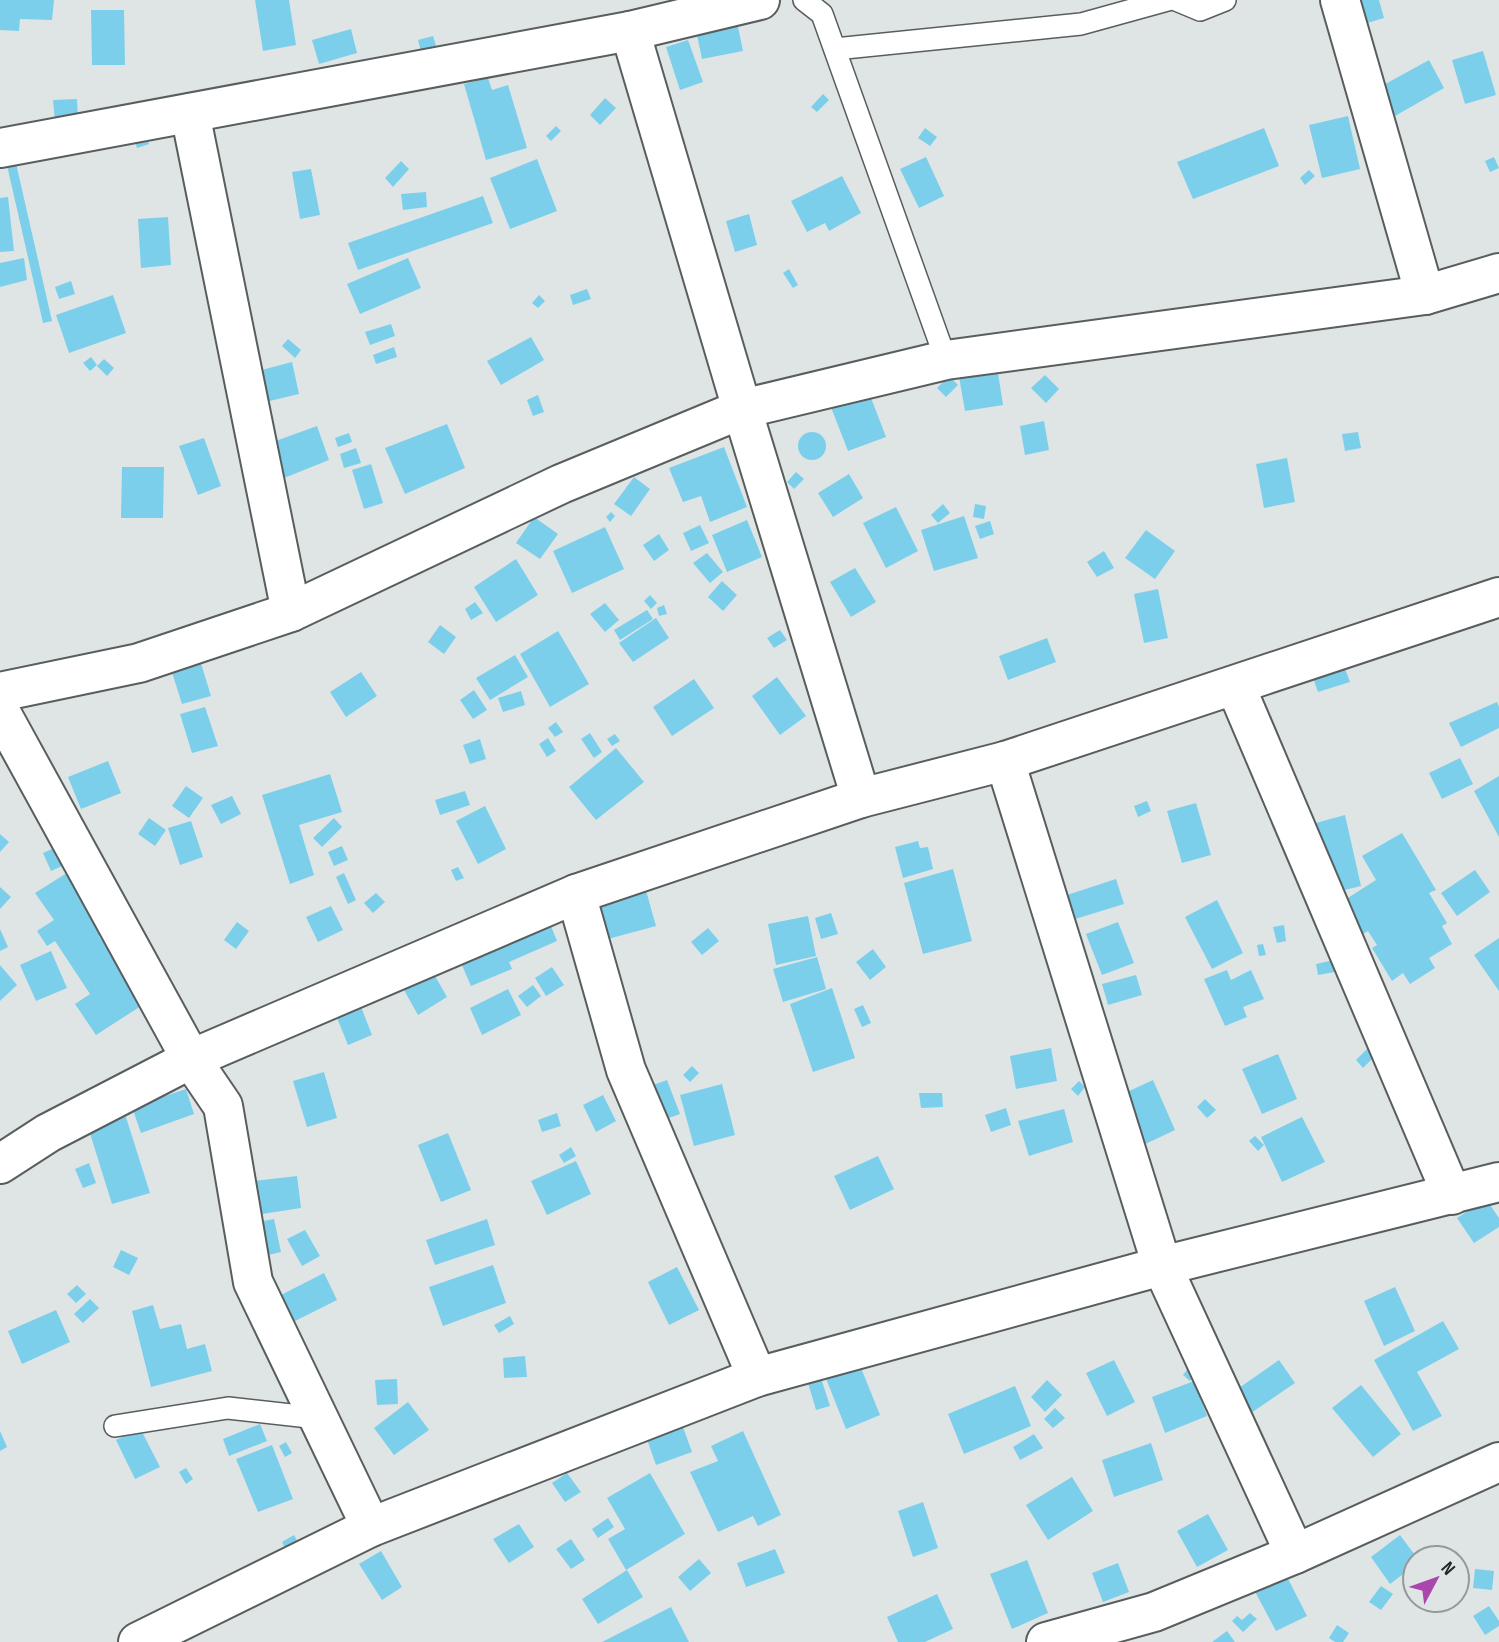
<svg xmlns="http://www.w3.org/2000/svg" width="1499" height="1642" viewBox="0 0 1499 1642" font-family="'Sofia Sans Condensed',sans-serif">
<rect width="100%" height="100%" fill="#dfe5e5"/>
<g fill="#7ccfeb">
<polygon points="0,0 54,0 52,20 20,19 19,31 0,30"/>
<polygon points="255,0 289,0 296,45 263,51"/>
<polygon points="1358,0 1379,0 1384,18 1364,24"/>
<polygon points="733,3 743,51 702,59 692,11"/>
<polygon points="91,10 124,10 125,65 92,65"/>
<polygon points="351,29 357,53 319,64 312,40"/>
<polygon points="433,36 439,55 423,60 418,40"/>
<polygon points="688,40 703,82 680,90 666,47"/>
<polygon points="1483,51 1496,95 1465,104 1452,60"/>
<polygon points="1429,60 1444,88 1395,116 1380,87"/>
<polygon points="488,78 492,90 508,85 527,148 486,160 464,84"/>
<polygon points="823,94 829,100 817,112 811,107"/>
<polygon points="605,98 616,108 600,125 590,115"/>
<polygon points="77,99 78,120 55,122 53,100"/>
<polygon points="1348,116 1360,169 1322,178 1309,125"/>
<polygon points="556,126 561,131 551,141 546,136"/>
<polygon points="925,128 937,137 930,146 918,138"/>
<polygon points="1264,128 1279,166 1193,199 1177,162"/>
<polygon points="145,134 149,144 137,148 134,138"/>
<polygon points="926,157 944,196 919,208 900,169"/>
<polygon points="1494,157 1499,168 1490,172 1485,161"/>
<polygon points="15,159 52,321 43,323 6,161"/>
<polygon points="537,159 557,211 510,229 490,178"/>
<polygon points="401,161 409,169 393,187 385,178"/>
<polygon points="311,169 320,215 300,219 292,172"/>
<polygon points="1309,170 1315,176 1305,185 1300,178"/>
<polygon points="842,176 861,213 829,231 825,223 807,232 791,201"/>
<polygon points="426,192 427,207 403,210 401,194"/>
<polygon points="483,196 493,223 358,270 348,243"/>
<polygon points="8,197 14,251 0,252 0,198"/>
<polygon points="749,214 757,245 735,252 726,221"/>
<polygon points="168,217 171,265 141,268 138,219"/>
<polygon points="24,258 27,280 0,287 0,263"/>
<polygon points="408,258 421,288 360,314 347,284"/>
<polygon points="789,269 798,285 793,288 783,273"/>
<polygon points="71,281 75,294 59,299 55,287"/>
<polygon points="587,289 591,299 573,305 570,295"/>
<polygon points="113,295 126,333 69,353 56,315"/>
<polygon points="539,295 545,301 538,308 532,303"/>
<polygon points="391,324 395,336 370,345 365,332"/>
<polygon points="531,337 544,360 501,385 487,361"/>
<polygon points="288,339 301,350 295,358 282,346"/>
<polygon points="993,341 1003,405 965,411 954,348"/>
<polygon points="394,347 397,357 376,364 373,355"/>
<polygon points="91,357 97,365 90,371 83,363"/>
<polygon points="104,359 114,368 107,376 97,366"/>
<polygon points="292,362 299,394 257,404 250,373"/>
<polygon points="1045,375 1059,389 1046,403 1031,388"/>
<polygon points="949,376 958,385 946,397 937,388"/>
<polygon points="863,377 886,437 848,451 825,392"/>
<polygon points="538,395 544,412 533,416 527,400"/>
<polygon points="1044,421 1049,450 1025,455 1020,426"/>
<polygon points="447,424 465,468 405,494 385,448"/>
<polygon points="317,426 329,460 284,478 270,443"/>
<polygon points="1358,432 1361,448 1345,451 1342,434"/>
<circle cx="812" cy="446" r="14"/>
<polygon points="349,433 352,442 338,447 335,438"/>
<polygon points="204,438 221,486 198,495 179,446"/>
<polygon points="724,447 747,507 710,522 701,496 683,502 669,468"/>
<polygon points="356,448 361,463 344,468 340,454"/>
<polygon points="1287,458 1295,502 1264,508 1256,464"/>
<polygon points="371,464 383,503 364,509 352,470"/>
<polygon points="122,467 164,467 163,518 121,518"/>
<polygon points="796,472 804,479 794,489 787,482"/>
<polygon points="849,474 863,498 833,517 818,493"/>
<polygon points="634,477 650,489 631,516 614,504"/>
<polygon points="943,504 950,513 938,523 931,515"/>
<polygon points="975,504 986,506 984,519 973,517"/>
<polygon points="896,507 918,551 886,568 863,523"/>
<polygon points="611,512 615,516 610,522 606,517"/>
<polygon points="964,516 978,558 934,571 921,530"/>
<polygon points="534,517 558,534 540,559 516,543"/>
<polygon points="747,520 762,557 727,572 712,535"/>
<polygon points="990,521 994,534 980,539 975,526"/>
<polygon points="700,525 709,543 691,551 683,533"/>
<polygon points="605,527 624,569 572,593 553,551"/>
<polygon points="1146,530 1175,551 1155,579 1125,558"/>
<polygon points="659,534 669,550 654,561 643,545"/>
<polygon points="1104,551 1114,568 1097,577 1087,562"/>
<polygon points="707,553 723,572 710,583 693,563"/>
<polygon points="516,559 538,595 496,622 474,587"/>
<polygon points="855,568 876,602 851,617 830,582"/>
<polygon points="722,581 737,595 723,611 708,597"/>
<polygon points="1158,589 1168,638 1144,643 1134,594"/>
<polygon points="650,595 657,603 651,609 644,601"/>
<polygon points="475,602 483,613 471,620 465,609"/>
<polygon points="605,603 619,620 605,632 590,614"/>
<polygon points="664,605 667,614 659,616 657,608"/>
<polygon points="647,610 653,619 620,640 614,630"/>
<polygon points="656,618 669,638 633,662 619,643"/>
<polygon points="440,625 456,637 444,654 428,642"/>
<polygon points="780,630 787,640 774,648 767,638"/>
<polygon points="558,631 589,684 550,707 520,654"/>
<polygon points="1047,638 1056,662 1008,680 999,656"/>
<polygon points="515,655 528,677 490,700 476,678"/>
<polygon points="199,657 211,696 182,704 170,666"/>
<polygon points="1341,658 1350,682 1318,692 1310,669"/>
<polygon points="361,672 377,696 346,717 330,692"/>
<polygon points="777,677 806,716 780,735 752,696"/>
<polygon points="694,679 714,708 672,736 653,707"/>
<polygon points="474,690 487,710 473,719 460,700"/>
<polygon points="521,691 525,705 503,712 498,698"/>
<polygon points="1497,702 1499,707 1499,728 1461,747 1449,723"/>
<polygon points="205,707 218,746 192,753 180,714"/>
<polygon points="556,722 563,732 555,737 548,728"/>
<polygon points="590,733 602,752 594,758 581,739"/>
<polygon points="615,734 620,741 612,746 607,739"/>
<polygon points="548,738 556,751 547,757 539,744"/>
<polygon points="480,739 486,759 470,764 463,745"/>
<polygon points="616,748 644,782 596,820 569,787"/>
<polygon points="1460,758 1473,784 1442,799 1429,773"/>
<polygon points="108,761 121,793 81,809 68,777"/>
<polygon points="330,774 342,812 299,825 314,875 290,884 262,795"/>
<polygon points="1499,776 1499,837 1474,791"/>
<polygon points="186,786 203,798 189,818 172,806"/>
<polygon points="465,791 470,805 440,815 435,800"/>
<polygon points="232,796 241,814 221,824 211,805"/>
<polygon points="1147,801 1151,811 1138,817 1134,806"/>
<polygon points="1196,803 1211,855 1182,863 1167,811"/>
<polygon points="485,806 506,849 478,864 456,821"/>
<polygon points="1345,815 1361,886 1328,894 1312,824"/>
<polygon points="149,818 166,830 155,846 138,834"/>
<polygon points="334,818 342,827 322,847 313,838"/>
<polygon points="191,821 203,857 180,865 168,828"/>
<polygon points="1402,833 1436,890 1429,893 1447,923 1442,926 1452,944 1429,958 1435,968 1410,984 1403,973 1392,981 1372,948 1377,945 1368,931 1363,934 1343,901 1376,880 1362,856"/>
<polygon points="0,834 9,842 0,852"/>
<polygon points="918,841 920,848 928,847 933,869 903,878 895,847"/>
<polygon points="61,845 69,863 51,871 43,853"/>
<polygon points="342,846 348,860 334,866 328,852"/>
<polygon points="458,867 464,878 456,881 451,870"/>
<polygon points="953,869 972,941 923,954 904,883"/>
<polygon points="1475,870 1490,892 1457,916 1441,893"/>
<polygon points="70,871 108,928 99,936 144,1004 96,1035 75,1004 90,994 55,941 47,946 37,931 54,920 35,893"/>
<polygon points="344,873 356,900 348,904 336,877"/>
<polygon points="1116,879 1124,904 1072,920 1064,896"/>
<polygon points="0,887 11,897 0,909"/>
<polygon points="645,887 656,926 608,939 597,900"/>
<polygon points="376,893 385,902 373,913 364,903"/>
<polygon points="1217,900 1243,953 1212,969 1185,917"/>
<polygon points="331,906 343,930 318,942 306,917"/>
<polygon points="545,911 557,941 509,962 512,969 471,986 455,949"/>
<polygon points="831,913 838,934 821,939 815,918"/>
<polygon points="808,916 816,956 776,965 768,924"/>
<polygon points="237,922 249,931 236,949 224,940"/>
<polygon points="1118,922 1134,963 1102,975 1086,934"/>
<polygon points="1284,925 1286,941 1277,943 1273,927"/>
<polygon points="708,928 719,941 702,955 691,942"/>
<polygon points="0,929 8,947 0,951"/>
<polygon points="1499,938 1499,991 1474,955"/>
<polygon points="1263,944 1266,955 1259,956 1257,945"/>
<polygon points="873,949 886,967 870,980 856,962"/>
<polygon points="51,951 67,988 36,1001 20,965"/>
<polygon points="817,957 826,989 783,1002 773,969"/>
<polygon points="1338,959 1340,971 1318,975 1316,964"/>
<polygon points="0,965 17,985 0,1001"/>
<polygon points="430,967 447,997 418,1015 400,983"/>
<polygon points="552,967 564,985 546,996 535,978"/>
<polygon points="1227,970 1231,980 1251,970 1264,999 1243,1007 1247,1017 1225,1026 1204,979"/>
<polygon points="1136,975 1142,995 1108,1005 1102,984"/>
<polygon points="533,985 541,996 527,1007 518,996"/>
<polygon points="832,988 855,1058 813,1072 790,1004"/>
<polygon points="508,989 521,1015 482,1035 470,1008"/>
<polygon points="358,999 372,1035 348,1045 333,1008"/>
<polygon points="863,1005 871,1023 862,1027 854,1009"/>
<polygon points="1370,1046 1377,1054 1363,1068 1356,1060"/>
<polygon points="1051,1048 1057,1081 1016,1089 1010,1056"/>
<polygon points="1278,1054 1297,1099 1262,1114 1242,1069"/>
<polygon points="692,1066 699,1073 690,1082 683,1075"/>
<polygon points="324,1072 337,1118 307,1127 293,1081"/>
<polygon points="667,1080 680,1114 655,1123 642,1089"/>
<polygon points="1153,1080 1175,1130 1137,1148 1114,1098"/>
<polygon points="1079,1081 1085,1087 1078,1096 1071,1089"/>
<polygon points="722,1084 735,1135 694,1146 680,1095"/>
<polygon points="186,1089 194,1114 141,1133 132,1107"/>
<polygon points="919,1093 942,1093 943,1107 921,1108"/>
<polygon points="603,1095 616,1121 596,1132 583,1105"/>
<polygon points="1205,1099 1216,1110 1207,1118 1197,1107"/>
<polygon points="1006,1108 1011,1125 991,1132 985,1115"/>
<polygon points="1064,1109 1073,1142 1029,1156 1018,1121"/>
<polygon points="557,1113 561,1126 542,1132 538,1120"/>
<polygon points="125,1114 150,1193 112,1204 88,1127"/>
<polygon points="1302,1117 1325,1162 1282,1182 1261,1137"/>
<polygon points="448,1133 471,1190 441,1202 418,1145"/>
<polygon points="1255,1136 1264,1145 1258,1151 1249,1141"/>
<polygon points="571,1147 576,1156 564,1163 559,1155"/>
<polygon points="878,1156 894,1189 850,1210 834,1176"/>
<polygon points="576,1161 591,1194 547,1215 531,1181"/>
<polygon points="89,1163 96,1183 83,1188 75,1169"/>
<polygon points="297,1176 301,1208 249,1216 245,1182"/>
<polygon points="1486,1199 1499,1218 1499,1227 1474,1243 1457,1218"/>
<polygon points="274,1219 281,1252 255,1258 248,1224"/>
<polygon points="487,1219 495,1245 435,1265 426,1240"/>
<polygon points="305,1230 320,1256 302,1266 287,1239"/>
<polygon points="121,1250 138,1258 129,1275 113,1267"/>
<polygon points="493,1265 506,1303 443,1326 429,1287"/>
<polygon points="677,1267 699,1310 669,1325 648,1282"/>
<polygon points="324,1273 337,1300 293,1322 279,1296"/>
<polygon points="77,1285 86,1294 76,1303 67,1294"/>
<polygon points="1395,1287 1415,1331 1384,1346 1364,1301"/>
<polygon points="90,1299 99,1308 83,1323 74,1314"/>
<polygon points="153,1305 160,1329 181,1324 187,1349 205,1344 212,1371 151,1387 132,1311"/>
<polygon points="56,1310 70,1342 22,1364 8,1331"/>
<polygon points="510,1316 514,1324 499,1333 494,1325"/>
<polygon points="1443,1321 1459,1349 1417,1372 1442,1416 1413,1431 1374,1360"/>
<polygon points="525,1356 527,1377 504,1378 503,1358"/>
<polygon points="857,1358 880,1415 846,1429 823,1371"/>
<polygon points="1114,1360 1135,1402 1107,1416 1086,1373"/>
<polygon points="1279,1360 1295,1383 1251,1413 1236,1390"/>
<polygon points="1190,1366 1198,1372 1190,1381 1183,1375"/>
<polygon points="819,1372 830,1406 816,1410 806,1376"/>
<polygon points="397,1379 398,1404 377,1405 375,1380"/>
<polygon points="1047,1380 1062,1395 1045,1412 1031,1397"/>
<polygon points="1194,1381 1207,1416 1165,1433 1152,1397"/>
<polygon points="1361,1385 1401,1434 1373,1457 1332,1408"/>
<polygon points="1015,1386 1031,1426 964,1454 948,1414"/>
<polygon points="408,1402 429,1430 394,1455 374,1428"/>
<polygon points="1055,1408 1065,1418 1053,1428 1044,1419"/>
<polygon points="678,1413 692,1452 656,1465 642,1425"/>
<polygon points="260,1424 267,1441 229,1456 223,1439"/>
<polygon points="140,1428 160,1467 135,1479 116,1440"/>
<polygon points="0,1431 7,1447 0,1451"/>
<polygon points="743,1431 781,1515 758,1526 753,1516 718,1532 690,1472 718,1461 711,1446"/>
<polygon points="1034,1434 1043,1448 1020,1460 1013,1447"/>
<polygon points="286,1442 292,1453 285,1457 279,1446"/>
<polygon points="1151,1443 1163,1480 1114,1497 1102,1460"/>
<polygon points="272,1445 293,1499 258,1512 236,1459"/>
<polygon points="186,1468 193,1479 186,1484 179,1472"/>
<polygon points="567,1473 581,1492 565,1502 552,1483"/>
<polygon points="650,1473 685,1534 626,1570 608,1539 625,1529 607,1498"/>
<polygon points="1072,1477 1093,1511 1048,1540 1026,1505"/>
<polygon points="923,1502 938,1548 913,1557 898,1511"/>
<polygon points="1208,1514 1228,1550 1197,1567 1177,1531"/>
<polygon points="608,1518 614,1527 598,1538 592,1529"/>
<polygon points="519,1524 534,1547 509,1563 493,1539"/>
<polygon points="294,1535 303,1551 290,1558 282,1542"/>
<polygon points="1400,1535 1417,1558 1415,1558 1415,1565 1390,1584 1371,1557"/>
<polygon points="571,1539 585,1560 571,1569 556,1549"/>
<polygon points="775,1549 785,1573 746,1587 737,1563"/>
<polygon points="381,1551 402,1587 382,1600 359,1564"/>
<polygon points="699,1559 711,1573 690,1591 678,1577"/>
<polygon points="1027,1560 1048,1613 1012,1629 990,1574"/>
<polygon points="1118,1563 1129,1592 1103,1602 1092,1573"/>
<polygon points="1283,1569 1307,1616 1276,1631 1252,1586"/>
<polygon points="1475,1569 1494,1571 1492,1590 1473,1588"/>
<polygon points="627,1570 643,1597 598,1624 582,1599"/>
<polygon points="1381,1586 1393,1594 1381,1610 1369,1602"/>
<polygon points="937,1594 953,1629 925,1642 898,1642 887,1617"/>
<polygon points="1425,1600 1449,1600 1434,1611"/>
<polygon points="1489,1606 1499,1621 1499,1626 1485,1635 1473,1616"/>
<polygon points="671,1607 689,1642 602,1642"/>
<polygon points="1250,1613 1257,1619 1243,1632 1232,1621 1237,1616 1242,1620"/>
<polygon points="1337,1625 1349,1633 1343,1642 1335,1642 1329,1638"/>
<polygon points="1227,1631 1235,1642 1212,1642"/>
</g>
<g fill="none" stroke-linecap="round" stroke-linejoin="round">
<g stroke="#585e5e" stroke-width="24">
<g id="service">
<polyline points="804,0 822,14 946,360"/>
<polyline points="1176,0 1200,10 1225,0"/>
<polyline points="835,49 1081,24 1168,0"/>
<polyline points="115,1426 228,1408 318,1418"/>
</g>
</g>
<g stroke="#585e5e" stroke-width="42">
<g id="minor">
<polyline points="1340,0 1425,295"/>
<polyline points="630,31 742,409 861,798"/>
<polyline points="190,113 291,612"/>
<polyline points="0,148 630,31 760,0"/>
<polyline points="1235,685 1452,1195"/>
<polyline points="0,692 139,663 291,612 561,484 742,409 946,360 1425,295 1499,273"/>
<polyline points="0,711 191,1059 223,1106 253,1282 371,1527"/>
<polyline points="1005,761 1162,1266 1295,1554"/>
<polyline points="576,894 626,1070 757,1377"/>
<polyline points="0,1164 48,1133 191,1059 576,894 861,798 1005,761 1499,597"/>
<polyline points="138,1642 371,1527 757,1377 1162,1266 1499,1182"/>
<polyline points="1046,1642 1154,1612 1295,1554 1499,1462"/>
</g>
</g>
<use href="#service" stroke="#fff" stroke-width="21"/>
<use href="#minor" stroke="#fff" stroke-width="38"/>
</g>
<g transform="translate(1436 1579) rotate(49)"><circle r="33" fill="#dfe5e5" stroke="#949999" stroke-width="2"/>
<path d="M0-5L12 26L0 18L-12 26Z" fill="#aa47ad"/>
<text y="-10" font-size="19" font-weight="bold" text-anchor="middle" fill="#242727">N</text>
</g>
</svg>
